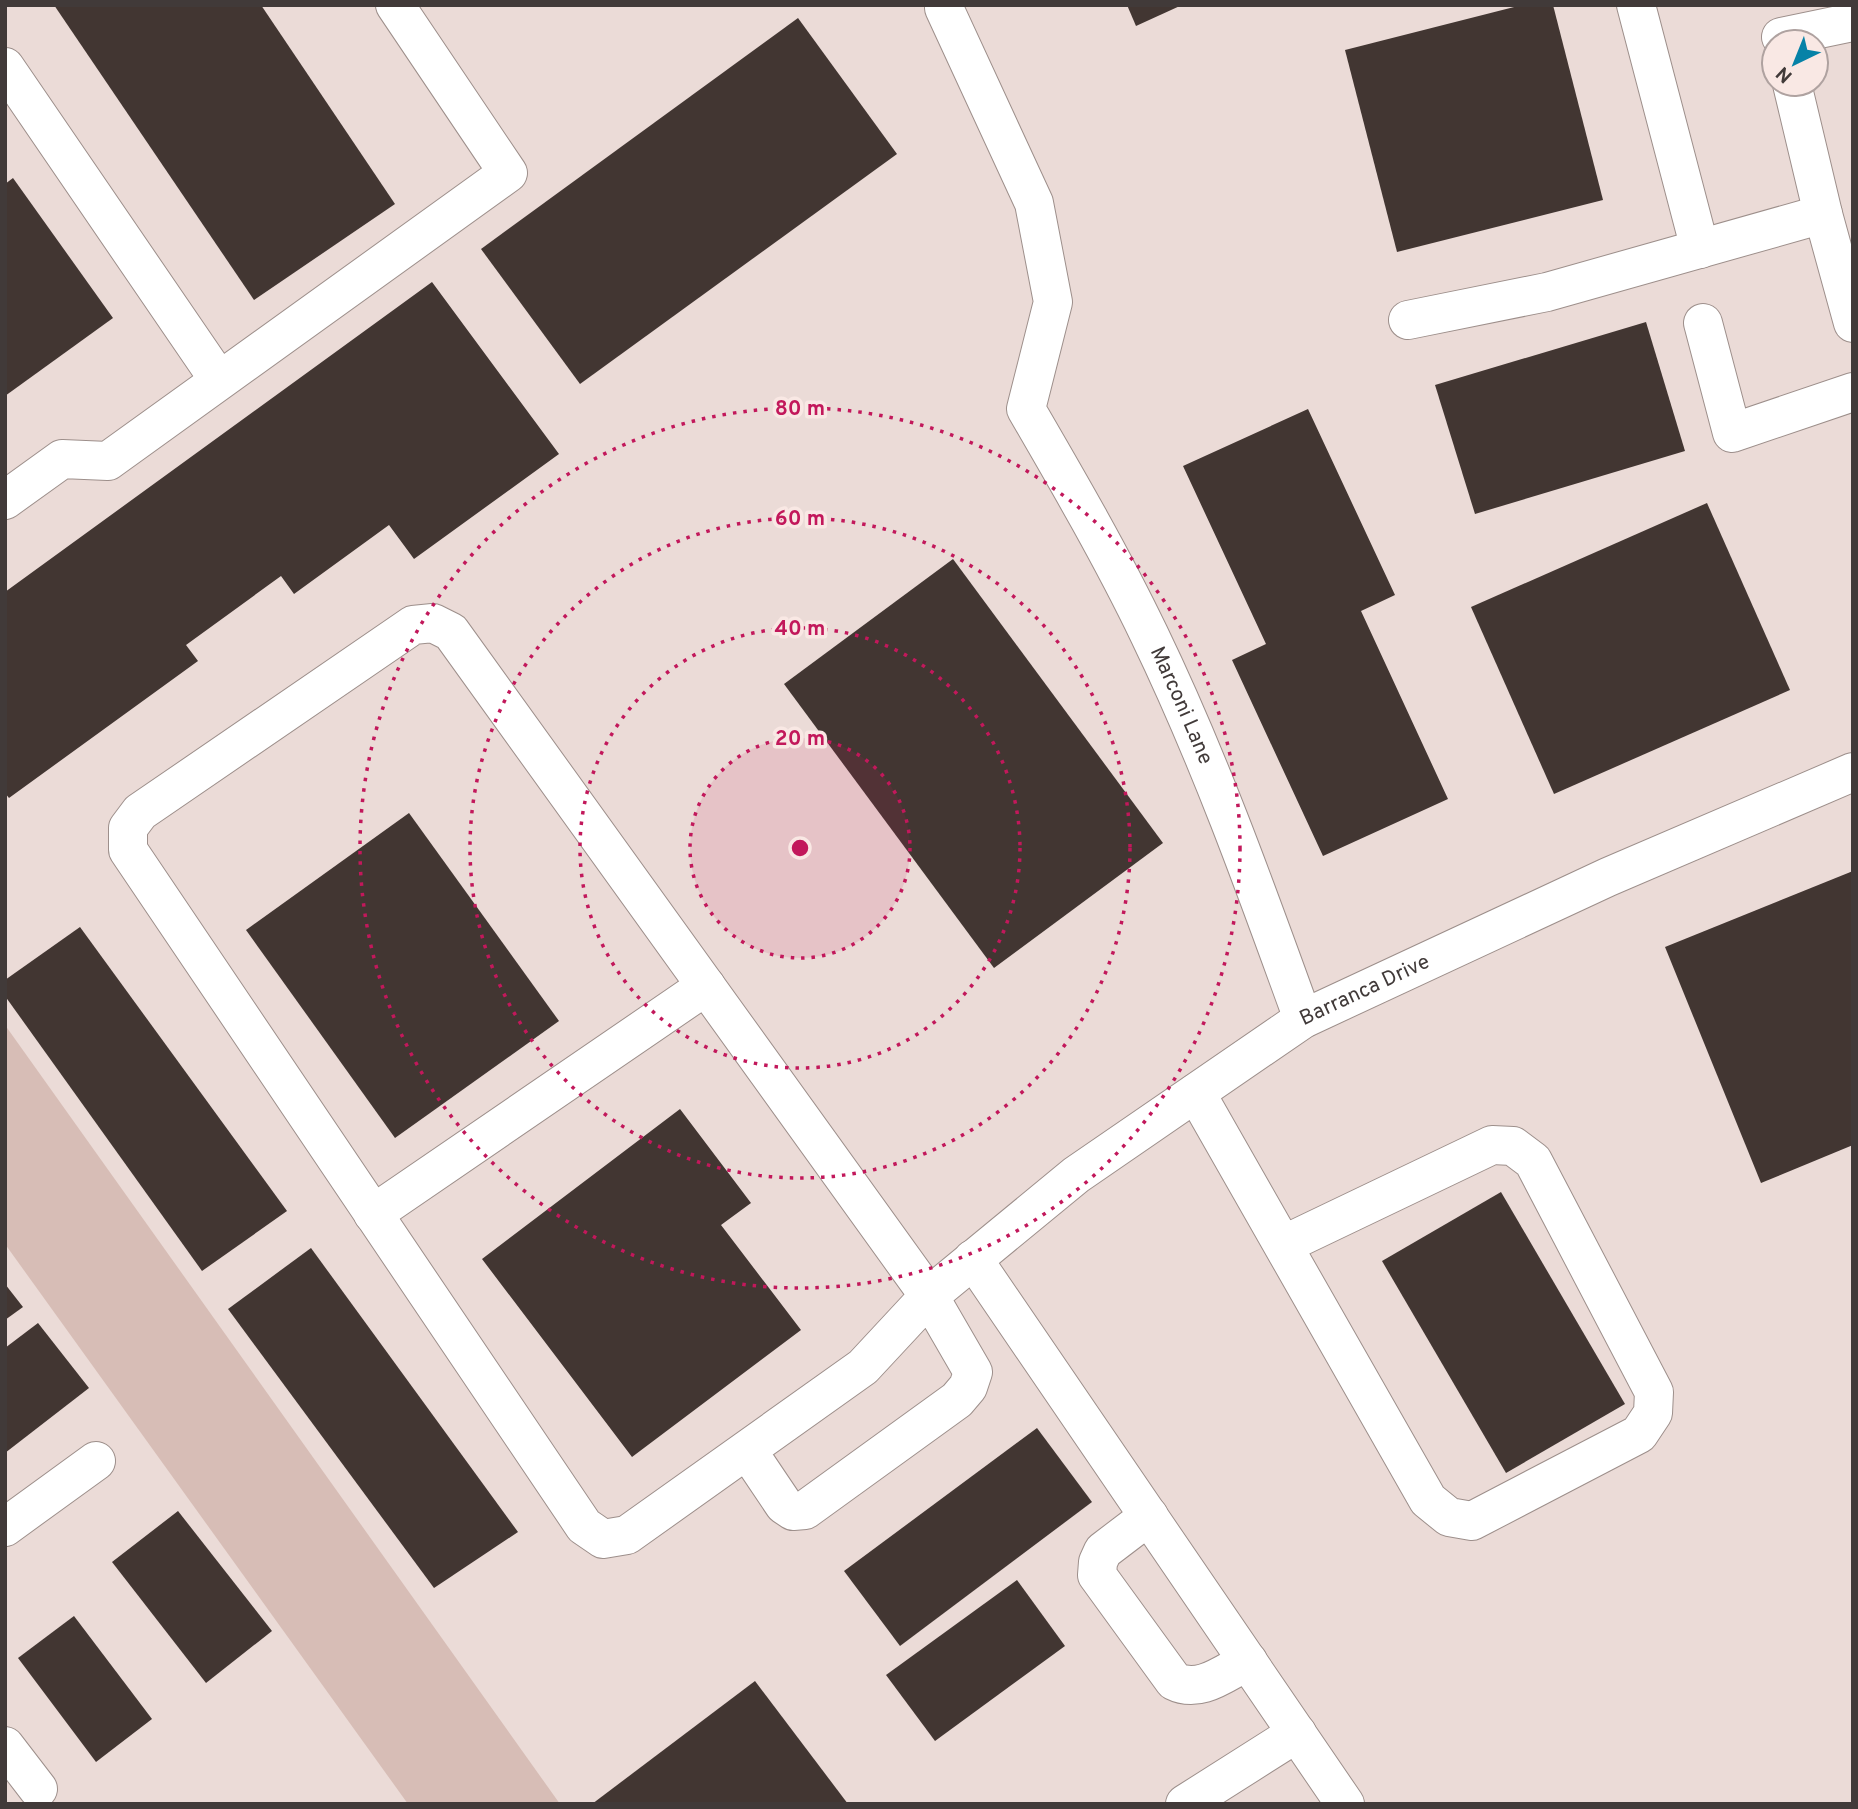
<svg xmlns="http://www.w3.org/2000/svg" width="1858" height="1809" viewBox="0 0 1858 1809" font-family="Overpass,sans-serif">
<rect width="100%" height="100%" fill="#ebdbd7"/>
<polygon fill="#d7bdb6" points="5,1025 560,1804 408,1804 5,1244"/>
<g fill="#423632">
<polygon points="54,5 261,5 395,204 254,300"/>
<polygon points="1127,5 1182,5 1136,26"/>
<polygon points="1522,5 1553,5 1603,200 1397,252 1345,50"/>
<polygon points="798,18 897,154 580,384 481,249"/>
<polygon points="13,178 113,318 5,396 5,184"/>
<polygon points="432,282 559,454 414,559 389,525 294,594 281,576 186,645 198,661 9,798 5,793 5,592"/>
<polygon points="1646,322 1685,451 1475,514 1435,385"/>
<polygon points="1308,409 1395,595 1361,611 1448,799 1323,856 1232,660 1266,644 1183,466"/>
<polygon points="1707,503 1790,690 1554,794 1471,607"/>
<polygon points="953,559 1163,843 994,968 784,684"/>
<polygon points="409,813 559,1021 395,1138 246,930"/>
<polygon points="1853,871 1853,1145 1761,1183 1665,947"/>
<polygon points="80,927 287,1211 202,1271 5,996 5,980"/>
<polygon points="680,1109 751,1203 721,1225 801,1330 632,1457 482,1259"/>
<polygon points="1501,1192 1625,1404 1506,1473 1382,1261"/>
<polygon points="311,1248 518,1532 434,1588 228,1309"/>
<polygon points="5,1284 23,1307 5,1320"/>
<polygon points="38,1323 89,1388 5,1453 5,1348"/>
<polygon points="1037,1428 1092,1502 900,1646 844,1571"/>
<polygon points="178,1511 272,1631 206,1683 112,1562"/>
<polygon points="1017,1580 1065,1646 935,1741 886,1675"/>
<polygon points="74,1616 152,1719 96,1762 18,1658"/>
<polygon points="755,1681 848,1804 592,1804"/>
</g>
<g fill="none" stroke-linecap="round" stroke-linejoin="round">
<g stroke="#9d8f8b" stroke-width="40">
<g id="minor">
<polyline points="1636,5 1700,249"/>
<path id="s1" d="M944,8L1034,203L1053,302L1026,409C1069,483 1112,557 1149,634C1209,758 1256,889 1303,1019"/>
<polyline points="1781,37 1853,22"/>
<polyline points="5,67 219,380"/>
<polyline points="1792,84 1823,214 1853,323"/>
<polyline points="1408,320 1547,292 1823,214"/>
<polyline points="1703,323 1732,433 1853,392"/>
<polyline points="5,500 62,459 108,461 508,173 395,5"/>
<polyline points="1196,1093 1428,1500 1449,1517 1472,1521 1639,1434 1653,1413 1654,1392 1533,1161 1513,1146 1492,1145 1283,1245"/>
<polyline points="373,1214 706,986"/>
<polyline points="973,1259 1345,1804"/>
<path id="s2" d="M747,1450L784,1505L793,1511L805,1510L957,1400L968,1387L973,1372L929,1296L451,632L433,623L413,625L140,812L128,828V850L584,1526L603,1539L627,1535L863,1367L929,1296L1076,1175L1303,1019L1608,877L1853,772"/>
<path d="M1149,1516L1103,1551L1098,1562L1097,1575L1174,1681C1200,1694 1224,1673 1248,1661"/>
<polyline points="5,1527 96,1461"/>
<polyline points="5,1746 38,1789"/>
<polyline points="1185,1804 1297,1733"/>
</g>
</g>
<use href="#minor" stroke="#fff" stroke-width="38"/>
</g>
<circle cx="800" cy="848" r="110" fill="#c2185b" fill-opacity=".12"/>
<g fill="none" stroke="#c2185b" stroke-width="3.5" stroke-dasharray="3.5 7">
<circle cx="800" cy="848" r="110"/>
<circle cx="800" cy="848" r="220"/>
<circle cx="800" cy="848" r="330"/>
<circle cx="800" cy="848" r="440"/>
</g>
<g text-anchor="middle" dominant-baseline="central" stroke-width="7" stroke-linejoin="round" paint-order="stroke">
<g font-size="21" fill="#413a39" stroke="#f9e8e4">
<text stroke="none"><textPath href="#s1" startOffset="761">Marconi Lane</textPath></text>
<text stroke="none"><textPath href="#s2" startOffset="3412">Barranca Drive</textPath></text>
</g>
</g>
<circle cx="800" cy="848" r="10" fill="#c2185b" stroke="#f9e8e4" stroke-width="3.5"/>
<g font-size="21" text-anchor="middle" font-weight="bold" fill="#c2185b" stroke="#f9e8e4" stroke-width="7" stroke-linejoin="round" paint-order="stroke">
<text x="800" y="415">80 m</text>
<text x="800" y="525">60 m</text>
<text x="800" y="635">40 m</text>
<text x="800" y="745">20 m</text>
</g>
<rect width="1858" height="1809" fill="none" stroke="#413a39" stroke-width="14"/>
<g transform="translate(1795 63) rotate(223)"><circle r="33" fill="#f9e8e4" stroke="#afa2a0" stroke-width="2"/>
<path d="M0-5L12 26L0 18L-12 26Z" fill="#0682a7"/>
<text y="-10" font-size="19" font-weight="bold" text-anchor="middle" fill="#413a39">N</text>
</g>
</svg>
